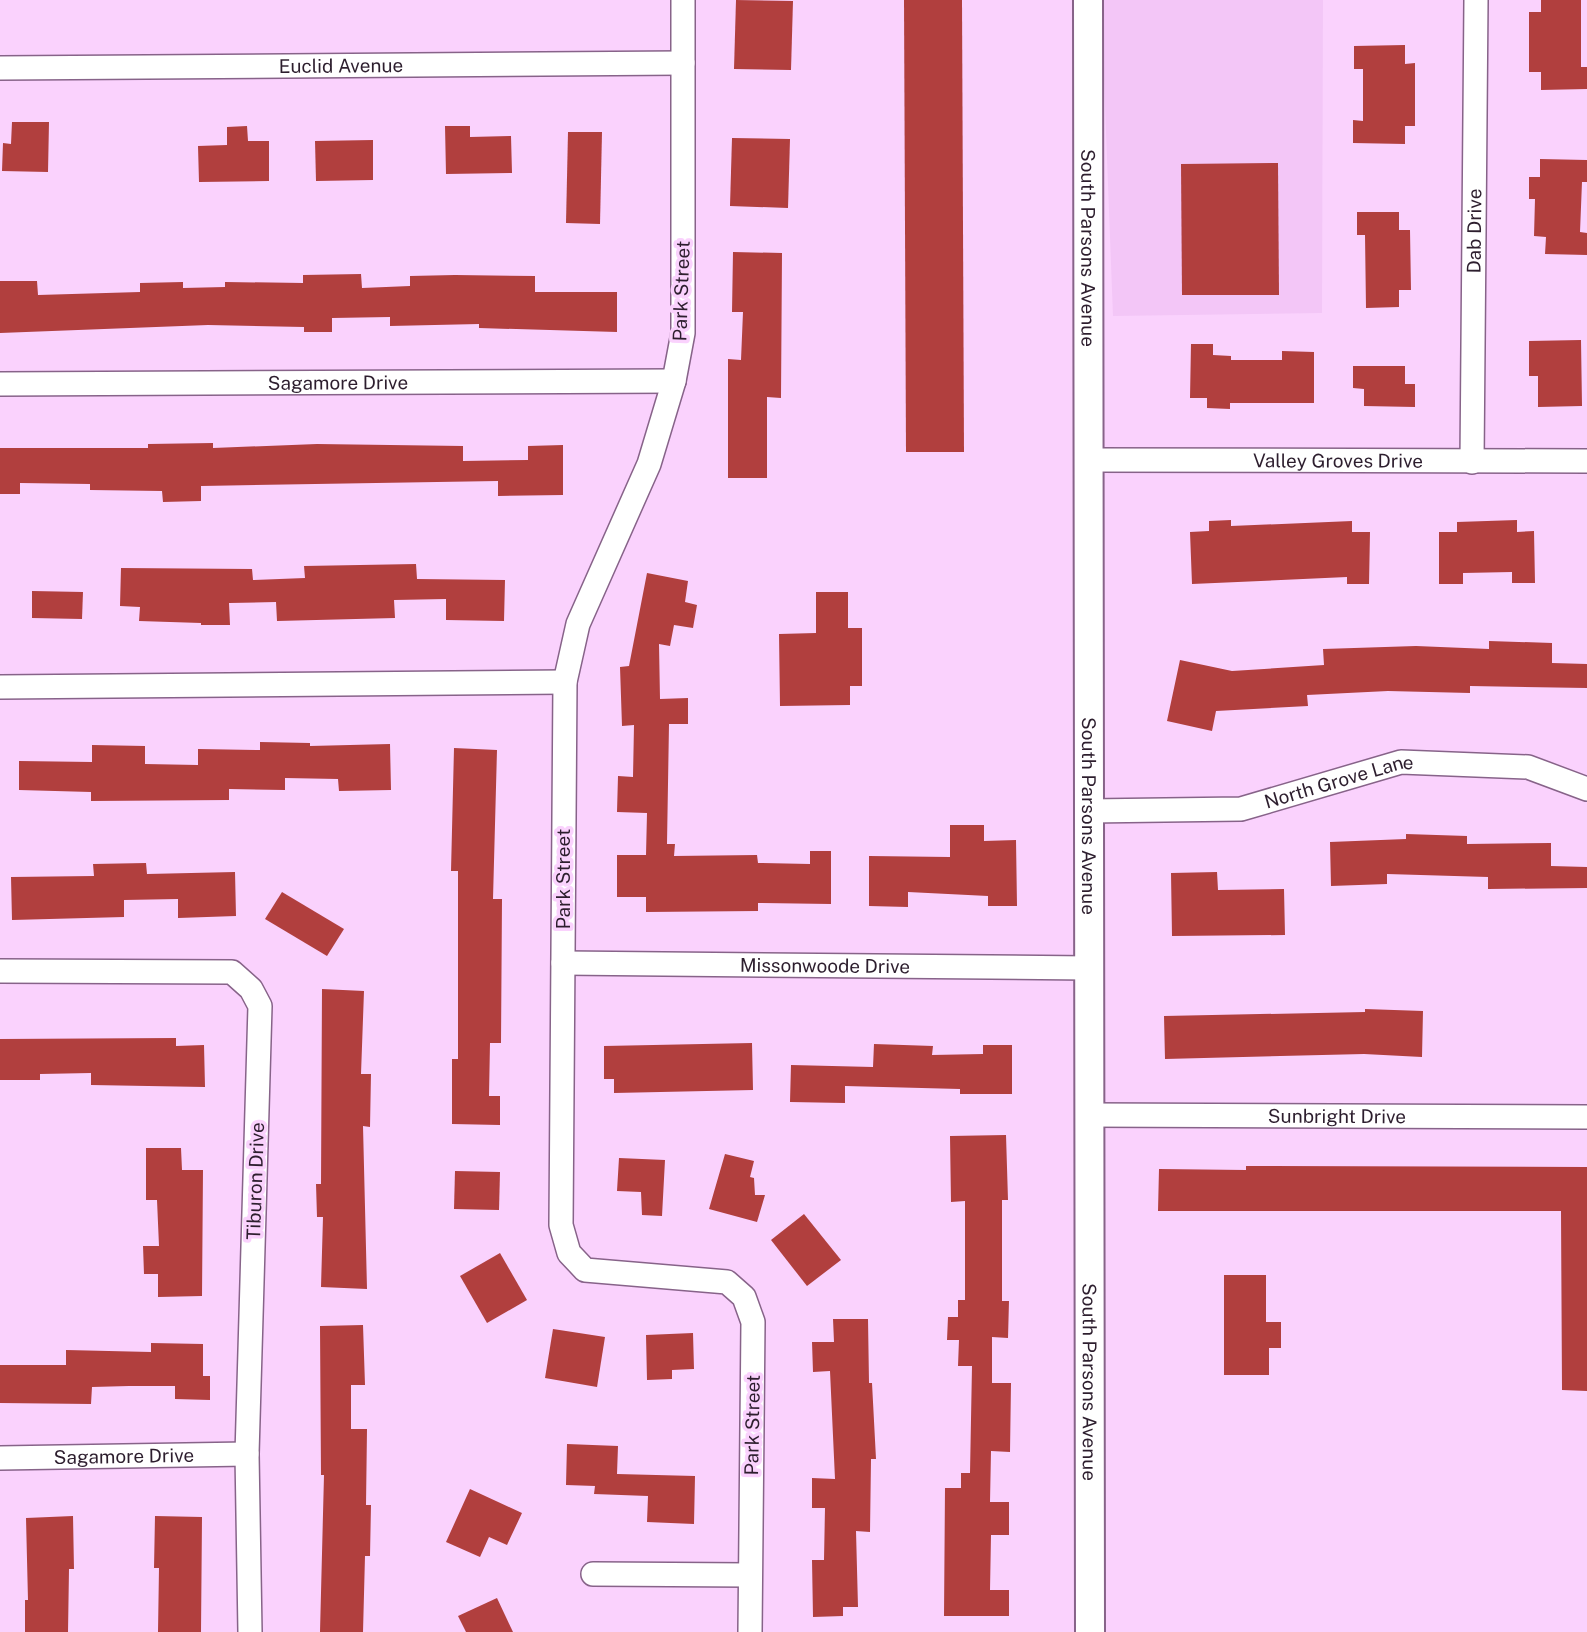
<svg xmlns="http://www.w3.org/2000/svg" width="1587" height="1632" viewBox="0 0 1587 1632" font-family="'Public Sans',sans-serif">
<rect width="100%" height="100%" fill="#fad2fd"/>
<polygon fill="#f3c6f7" points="1101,0 1323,0 1322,313 1113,316"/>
<g fill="#b13f3e">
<polygon points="736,0 793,1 791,70 734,69"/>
<polygon points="904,0 962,0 964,452 906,452"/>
<polygon points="1541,0 1581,0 1581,67 1587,67 1587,89 1541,90 1541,72 1529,72 1529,12 1541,12"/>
<polygon points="1405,45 1405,64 1415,63 1415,126 1405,126 1405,144 1353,143 1353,120 1363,121 1363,69 1354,69 1354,46"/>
<polygon points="12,122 49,122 48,172 2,171 3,143 11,144"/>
<polygon points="247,126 248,141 269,141 269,181 199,182 198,146 227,145 227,127"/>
<polygon points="445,126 470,126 470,137 511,136 512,173 446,174"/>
<polygon points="568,132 602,132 600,224 566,223"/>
<polygon points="732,138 790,139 788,208 730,206"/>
<polygon points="373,140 373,180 316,181 315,141"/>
<polygon points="1540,159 1587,160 1587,182 1582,182 1580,232 1587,233 1587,255 1545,254 1546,237 1534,236 1535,199 1529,199 1529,177 1540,177"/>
<polygon points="1278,163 1279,295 1182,295 1181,164"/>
<polygon points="1357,212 1399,212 1399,230 1410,230 1411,290 1399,290 1399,307 1366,308 1365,235 1357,235"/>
<polygon points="733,252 782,253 781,398 767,397 767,478 728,478 728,359 741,360 743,312 732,312"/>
<polygon points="361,274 362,288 410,286 410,276 455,275 535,276 535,292 617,292 617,332 479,328 479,324 390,326 390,317 332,318 332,332 304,332 304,327 208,325 0,333 0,281 37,281 38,295 140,292 140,283 183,282 183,288 225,287 225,282 303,283 303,275"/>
<polygon points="1581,340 1582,406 1538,407 1538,376 1529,376 1529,341"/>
<polygon points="1191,344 1213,344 1213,355 1231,356 1231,360 1282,360 1282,351 1314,352 1314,403 1230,403 1230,409 1207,408 1207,398 1190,398"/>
<polygon points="1353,366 1405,366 1405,384 1415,384 1415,407 1364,406 1364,389 1353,388"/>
<polygon points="213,443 213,448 317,444 463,446 463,461 528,460 528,446 563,445 563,495 498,496 498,481 201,486 201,501 163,502 162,491 90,490 90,484 20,483 20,494 0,494 0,448 148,448 148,444"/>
<polygon points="1231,520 1231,526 1352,521 1352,532 1370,532 1369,584 1347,584 1347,577 1192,584 1190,532 1209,531 1209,521"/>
<polygon points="1517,520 1517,532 1534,531 1535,583 1512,583 1512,572 1463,573 1463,584 1439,584 1439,532 1457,532 1457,522"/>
<polygon points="416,564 417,579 505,580 504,621 446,620 446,599 394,600 395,618 277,621 276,602 229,603 230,625 201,625 201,623 139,621 140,607 120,606 121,568 252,569 253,580 305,578 304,566"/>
<polygon points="647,573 688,581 685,602 697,605 693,628 674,625 670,646 659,644 660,699 688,698 688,724 669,724 667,844 675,844 674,856 757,855 758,863 810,864 810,851 831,851 831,904 758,903 758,911 646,912 646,897 617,897 617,855 646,855 647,813 617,812 618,776 633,777 634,725 622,726 620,667 629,666"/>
<polygon points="32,591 83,592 82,619 32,618"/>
<polygon points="816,592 848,592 848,628 862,628 862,686 850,686 850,705 780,706 779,634 816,633"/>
<polygon points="1489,641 1552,643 1552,663 1587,664 1587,688 1470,686 1470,693 1388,691 1307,695 1308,706 1216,711 1212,731 1167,721 1180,660 1232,671 1324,665 1323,649 1416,646 1489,649"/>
<polygon points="260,742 310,743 310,746 390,744 391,790 339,791 338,779 285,778 285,790 229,789 229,800 91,801 91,792 19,790 19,761 92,762 92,745 145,746 145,764 198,765 198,749 260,750"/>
<polygon points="454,748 497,750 493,899 502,899 501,1043 490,1043 489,1096 500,1096 500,1125 452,1124 452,1059 458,1059 458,871 451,871"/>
<polygon points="950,825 984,825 984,841 1016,840 1017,906 988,906 988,896 908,892 908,907 869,906 869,856 950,857"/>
<polygon points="1406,834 1467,836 1467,844 1551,843 1551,866 1587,867 1587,888 1488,889 1488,877 1387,874 1387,884 1331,886 1330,842 1406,839"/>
<polygon points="146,863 147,874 235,872 236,916 178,918 178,899 124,900 124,917 12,920 11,877 94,876 93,864"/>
<polygon points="1217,872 1218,890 1284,889 1285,935 1172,936 1171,873"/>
<polygon points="282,892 344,929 327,956 265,919"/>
<polygon points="322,989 364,991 361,1074 371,1074 370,1127 363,1126 367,1289 321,1287 323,1217 317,1217 316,1184 321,1184"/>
<polygon points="1365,1009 1423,1011 1422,1057 1364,1054 1165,1059 1164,1016 1365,1012"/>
<polygon points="176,1038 176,1046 204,1045 205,1087 91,1085 91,1073 40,1074 40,1080 0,1080 0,1039"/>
<polygon points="752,1043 753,1090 614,1093 614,1079 604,1079 604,1046"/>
<polygon points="874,1044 933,1046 932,1055 983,1054 983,1045 1012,1045 1012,1094 960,1094 960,1089 845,1086 845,1103 790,1102 791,1065 873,1067"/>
<polygon points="1006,1135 1008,1200 1002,1200 1002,1301 1009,1301 1008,1338 992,1337 992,1383 1011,1383 1010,1452 991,1451 990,1502 1009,1502 1009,1535 991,1535 990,1590 1009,1590 1009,1616 944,1616 945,1488 961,1488 961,1473 970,1473 972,1366 958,1366 959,1340 947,1340 948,1317 958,1317 958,1300 965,1300 965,1201 951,1202 950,1136"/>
<polygon points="146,1148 181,1148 182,1170 203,1170 202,1296 158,1297 158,1274 144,1274 143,1246 159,1246 157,1200 146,1200"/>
<polygon points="725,1154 754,1161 750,1177 754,1178 755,1195 765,1195 757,1222 709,1209"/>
<polygon points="619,1158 665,1160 662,1216 642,1215 641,1192 617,1191"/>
<polygon points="1246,1166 1587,1167 1587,1391 1562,1390 1561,1211 1158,1211 1159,1169 1246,1170"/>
<polygon points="455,1171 500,1172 499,1210 454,1209"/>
<polygon points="804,1214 841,1260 807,1286 771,1240"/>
<polygon points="500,1253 527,1300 487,1323 460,1276"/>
<polygon points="1224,1275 1266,1275 1266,1322 1281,1322 1281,1348 1269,1348 1269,1375 1224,1375"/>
<polygon points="833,1319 868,1319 869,1383 872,1383 876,1459 871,1459 870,1532 856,1531 858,1607 843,1607 843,1616 813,1617 812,1560 824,1560 825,1508 812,1508 812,1478 835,1479 830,1371 813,1372 812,1342 834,1342"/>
<polygon points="363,1325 365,1385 351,1385 351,1429 367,1429 366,1505 371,1505 370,1556 365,1556 363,1632 320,1632 324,1475 321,1475 320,1326"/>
<polygon points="553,1329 605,1337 597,1387 545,1378"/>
<polygon points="693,1333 694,1369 672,1370 672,1379 647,1380 646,1335"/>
<polygon points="151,1343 203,1344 203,1376 210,1376 210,1400 175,1399 175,1386 129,1386 92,1387 91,1404 0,1403 0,1365 66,1365 66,1350 151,1352"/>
<polygon points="567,1444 618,1446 617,1474 695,1476 694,1524 647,1522 648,1496 594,1494 595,1486 566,1485"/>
<polygon points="470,1489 522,1513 507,1545 489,1537 480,1557 446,1542"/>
<polygon points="73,1516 74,1569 69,1569 68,1632 25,1632 25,1600 28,1600 26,1518"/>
<polygon points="155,1516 202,1517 201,1632 158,1632 159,1568 154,1568"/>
<polygon points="497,1598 513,1632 466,1632 458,1616"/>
</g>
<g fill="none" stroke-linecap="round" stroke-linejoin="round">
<g stroke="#876389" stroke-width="26">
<g id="minor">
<polyline points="683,0 683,333 674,381 649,464 578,624 565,682 561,1225 569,1253 585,1270 727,1282 744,1297 753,1322 750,1632"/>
<path id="s1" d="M0,68L683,63"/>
<path id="s2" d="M0,384L674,381"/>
<path id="s3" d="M1088,460L1587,461"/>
<path id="s4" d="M1472,462L1476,0"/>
<polyline points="0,687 565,682"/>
<path id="s5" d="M1089,811L1241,809L1401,762L1528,767L1587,789"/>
<path id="s6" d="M563,963L1089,968"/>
<polyline points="0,971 232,972 251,989 260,1006 247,1454 250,1632"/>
<path id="s7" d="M1089,1115L1587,1117"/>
<path id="s8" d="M0,1458L247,1454"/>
<polyline points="593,1574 749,1575"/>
</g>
</g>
<g stroke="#876389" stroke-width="32">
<g id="tertiary">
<path id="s9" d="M1088,0L1090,1632"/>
</g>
</g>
<use href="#minor" stroke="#fff" stroke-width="23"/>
<use href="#tertiary" stroke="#fff" stroke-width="28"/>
</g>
<g text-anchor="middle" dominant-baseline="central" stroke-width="7" stroke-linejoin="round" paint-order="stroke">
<g font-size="19" fill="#2d1e2e" stroke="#fad2fd">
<text stroke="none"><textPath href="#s1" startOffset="341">Euclid Avenue</textPath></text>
<text stroke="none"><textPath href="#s4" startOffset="231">Dab Drive</textPath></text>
<text stroke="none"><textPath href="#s9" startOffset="248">South Parsons Avenue</textPath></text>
<text transform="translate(681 291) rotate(-88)">Park Street</text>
<text stroke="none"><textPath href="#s2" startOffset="338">Sagamore Drive</textPath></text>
<text stroke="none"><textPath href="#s3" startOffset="250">Valley Groves Drive</textPath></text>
<text stroke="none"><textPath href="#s5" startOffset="254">North Grove Lane</textPath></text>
<text stroke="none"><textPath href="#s9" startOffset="816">South Parsons Avenue</textPath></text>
<text transform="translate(563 879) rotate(-90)">Park Street</text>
<text stroke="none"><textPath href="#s6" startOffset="262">Missonwoode Drive</textPath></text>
<text stroke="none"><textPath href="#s7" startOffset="248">Sunbright Drive</textPath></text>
<text transform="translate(255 1181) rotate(-88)">Tiburon Drive</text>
<text stroke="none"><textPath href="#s9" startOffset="1382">South Parsons Avenue</textPath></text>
<text transform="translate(752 1425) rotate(-89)">Park Street</text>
<text stroke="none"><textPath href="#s8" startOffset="124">Sagamore Drive</textPath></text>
</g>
</g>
</svg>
